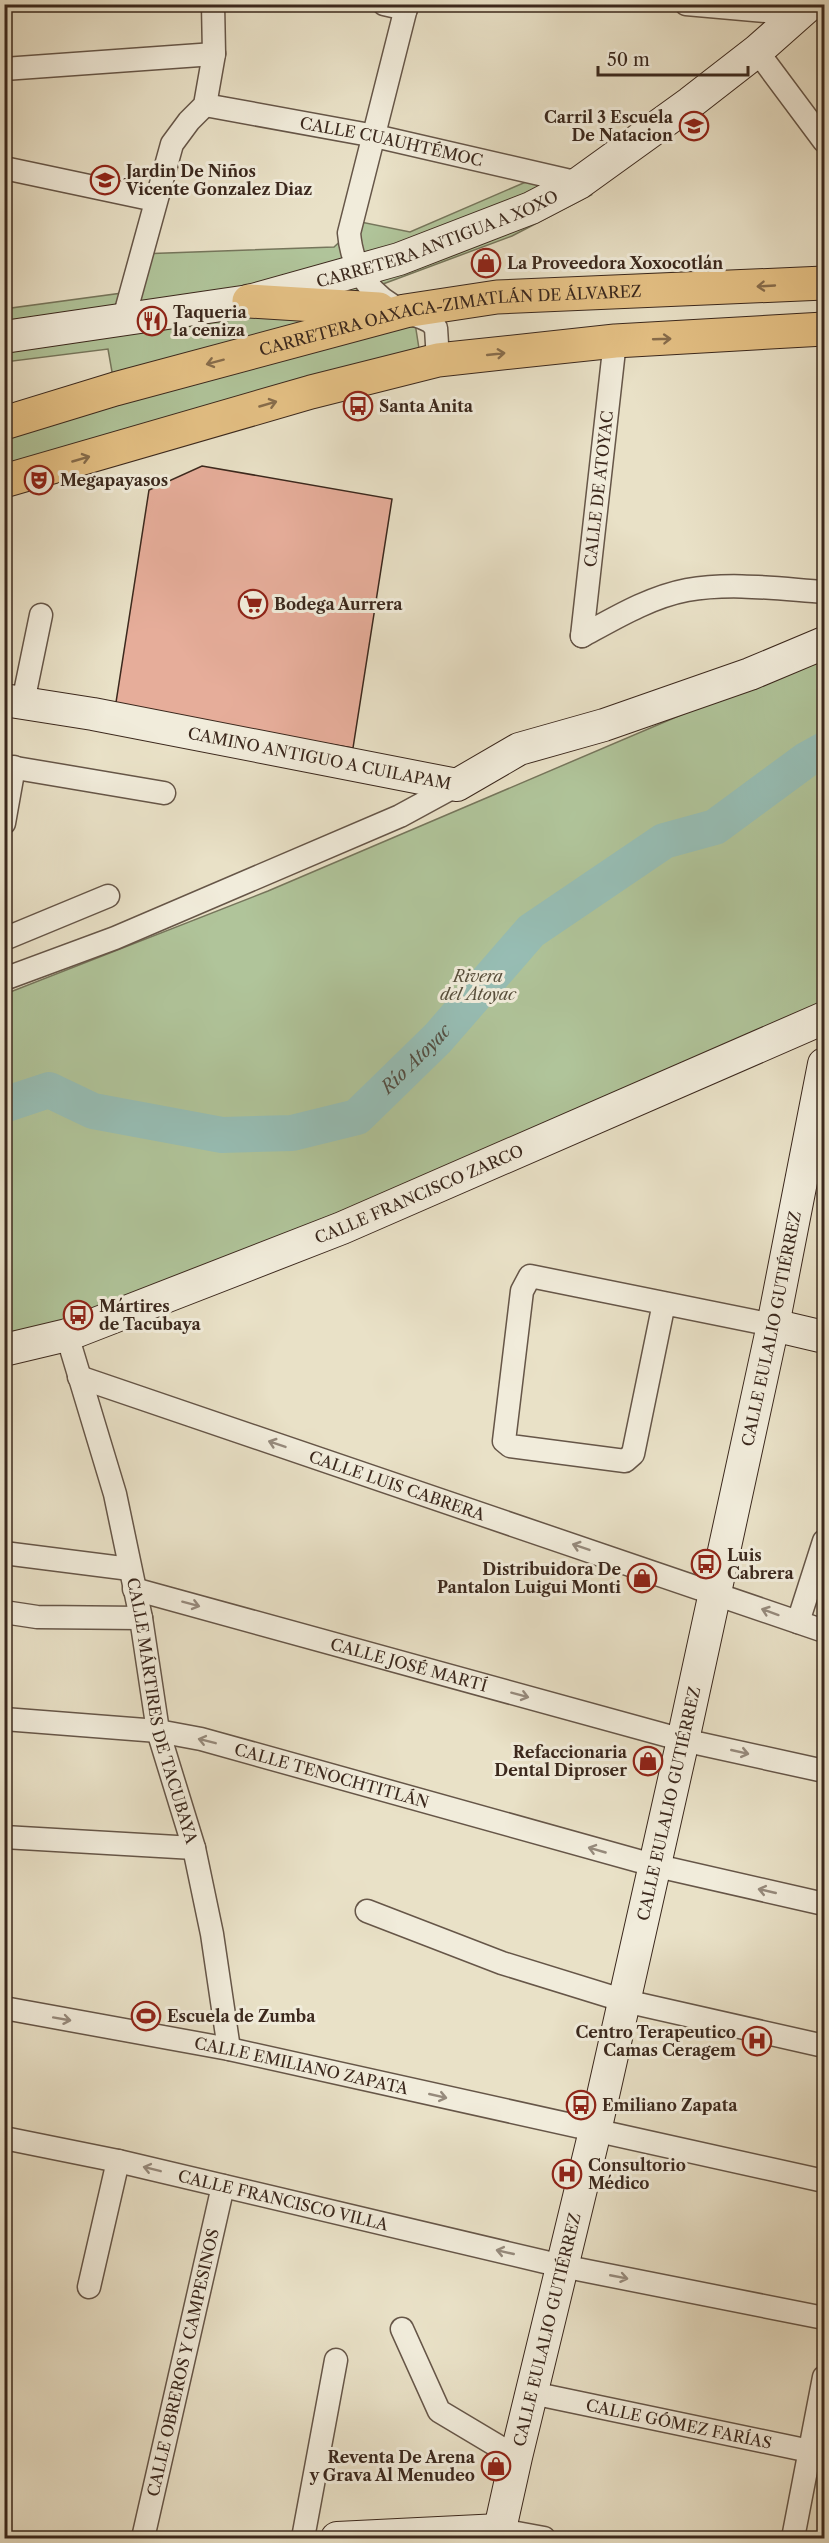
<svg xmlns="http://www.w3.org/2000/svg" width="829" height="2543" viewBox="0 0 829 2543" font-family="'Libre Caslon Text',serif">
<rect width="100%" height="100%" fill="#e9e1c7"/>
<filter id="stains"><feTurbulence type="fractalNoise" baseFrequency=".00333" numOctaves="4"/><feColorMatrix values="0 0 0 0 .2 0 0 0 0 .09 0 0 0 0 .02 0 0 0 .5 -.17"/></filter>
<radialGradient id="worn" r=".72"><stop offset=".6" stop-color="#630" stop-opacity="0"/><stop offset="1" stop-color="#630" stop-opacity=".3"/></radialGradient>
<g fill="#b0c49a" stroke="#76765c" stroke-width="1.5">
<polygon points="528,181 591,195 512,236 383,284 262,342 115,389 108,349 5,362 4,309 122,293 139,254 334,247 361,222 410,232"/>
<polygon points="415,323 420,355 5,470 5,432"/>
<polygon points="824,654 824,1018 5,1346 5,994 268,891"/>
</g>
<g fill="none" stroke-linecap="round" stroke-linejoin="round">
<path stroke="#97beb5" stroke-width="36" id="s1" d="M4,1105L49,1090L93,1111L222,1135L292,1133L357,1117L438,1038L531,931L664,841L715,827L806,760L824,750"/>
</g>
<polygon fill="#e6ad9a" stroke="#3b281d" stroke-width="1.5" points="202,466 392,499 353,748 115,709 149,490"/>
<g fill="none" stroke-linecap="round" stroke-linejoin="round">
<g stroke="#665648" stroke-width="25">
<g id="street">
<polyline points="384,4 406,9"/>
<path d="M407,4L349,233C352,269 371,298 405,312C414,315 423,317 431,322L436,328L438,360"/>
<polyline points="686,4 799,14"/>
<polyline points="757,51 824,141"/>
<polyline points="4,69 214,54"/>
<path id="s2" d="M205,105L375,136L579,183"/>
<polyline points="4,168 155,200"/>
<polyline points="124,318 172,144 189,121 205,105 214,54 213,4"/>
<path id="s3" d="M582,636L615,341"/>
<path d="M582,636C615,618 650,597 687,590C732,582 780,589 824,592"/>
<polyline points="23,702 41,615"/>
<polyline points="4,766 164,793"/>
<polyline points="4,823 14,767"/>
<polyline points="4,939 108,896"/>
<polyline points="4,979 115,938 400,816 457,785"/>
<polyline points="664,1303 633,1454 625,1461 510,1446 504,1441 522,1291 530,1276 773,1325"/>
<path id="s4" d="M67,1335L115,1494L141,1618L158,1731L194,1848L212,1934L229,2049"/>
<path id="s5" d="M79,1377L824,1631"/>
<polyline points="4,1553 130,1569"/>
<path id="s6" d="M134,1589L683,1740L824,1771"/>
<polyline points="4,1612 37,1617 141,1618"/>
<polyline points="798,1622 824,1541"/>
<path id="s7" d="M4,1719L158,1731L201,1739L653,1865L824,1904"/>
<polyline points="4,1837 194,1848"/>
<polyline points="367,1911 502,1963 625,2001 824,2046"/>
<path id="s8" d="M4,2008L229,2049L824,2181"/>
<path id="s9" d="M4,2138L118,2161L562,2266L824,2318"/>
<polyline points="89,2287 118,2161"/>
<polyline points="402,2329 439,2411 516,2457"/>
<path id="s10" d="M532,2393L824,2454"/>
<polyline points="500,2530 544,2538"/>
<path id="s11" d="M143,2538L223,2186"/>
<polyline points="303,2538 336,2360"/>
<polyline points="793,2538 824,2377"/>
</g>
</g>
<g stroke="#3b281d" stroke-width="34">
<g id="secondary">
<path id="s12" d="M4,337L249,301L399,259L531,208L579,183L690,103L757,51L810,4"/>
<path id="s13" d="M4,700L93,714L457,785L519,749L604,725L750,674L824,643"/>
<polyline points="773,1325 824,1337"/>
<path id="s14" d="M4,1350L67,1335L342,1228L824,1018"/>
<polyline points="337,2538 500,2530"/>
<path id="s15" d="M498,2538L516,2457L595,2131L683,1740L773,1325L824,1064"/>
</g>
</g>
<g stroke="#3b281d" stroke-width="35">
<g id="primary">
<polyline points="249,301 379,309"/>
<path id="s16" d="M4,423L115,389L405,311L497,297L824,283"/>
<polyline points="4,481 311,392 438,360 615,341 824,329"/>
</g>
</g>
<use href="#street" stroke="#f1ecdb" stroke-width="22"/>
<use href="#secondary" stroke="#f1ecdb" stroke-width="32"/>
<use href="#primary" stroke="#e4c084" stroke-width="33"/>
</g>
<defs><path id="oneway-shaft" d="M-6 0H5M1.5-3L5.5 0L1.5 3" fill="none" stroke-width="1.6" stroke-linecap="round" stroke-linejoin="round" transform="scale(1.5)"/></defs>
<g stroke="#876c4b">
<use href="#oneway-shaft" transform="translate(766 286) rotate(177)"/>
<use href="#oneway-shaft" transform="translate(662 339) rotate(-2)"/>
<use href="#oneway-shaft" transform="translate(496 354) rotate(-6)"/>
<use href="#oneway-shaft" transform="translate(215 362) rotate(165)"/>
<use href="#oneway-shaft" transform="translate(268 404) rotate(-16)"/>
<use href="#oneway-shaft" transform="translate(81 459) rotate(-16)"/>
</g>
<g stroke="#968a7c">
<use href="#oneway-shaft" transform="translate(277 1444) rotate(-161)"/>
<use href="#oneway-shaft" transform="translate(581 1547) rotate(-161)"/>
<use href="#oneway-shaft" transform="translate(191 1604) rotate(15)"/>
<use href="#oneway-shaft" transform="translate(770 1612) rotate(-160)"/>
<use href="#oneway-shaft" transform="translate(520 1695) rotate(15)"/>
<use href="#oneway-shaft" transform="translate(207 1741) rotate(-166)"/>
<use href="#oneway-shaft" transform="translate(740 1752) rotate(13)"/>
<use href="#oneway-shaft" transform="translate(597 1850) rotate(-164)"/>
<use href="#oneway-shaft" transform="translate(767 1891) rotate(-167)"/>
<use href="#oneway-shaft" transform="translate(62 2019) rotate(10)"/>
<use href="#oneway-shaft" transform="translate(438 2096) rotate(13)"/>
<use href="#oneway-shaft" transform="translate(152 2169) rotate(-166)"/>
<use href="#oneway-shaft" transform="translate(505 2252) rotate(-167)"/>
<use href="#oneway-shaft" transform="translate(619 2277) rotate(11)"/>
</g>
<defs>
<g id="school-ring" transform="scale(1.5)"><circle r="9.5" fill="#f1ecdb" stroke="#8f2418" stroke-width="1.5"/><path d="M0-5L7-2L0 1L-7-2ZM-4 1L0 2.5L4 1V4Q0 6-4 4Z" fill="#8f2418"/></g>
<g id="shop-ring" transform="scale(1.5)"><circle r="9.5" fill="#f1ecdb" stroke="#8f2418" stroke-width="1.5"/><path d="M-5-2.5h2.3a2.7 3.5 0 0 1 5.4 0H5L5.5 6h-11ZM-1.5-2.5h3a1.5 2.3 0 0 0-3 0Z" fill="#8f2418"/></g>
<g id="restaurant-ring" transform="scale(1.5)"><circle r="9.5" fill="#f1ecdb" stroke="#8f2418" stroke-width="1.5"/><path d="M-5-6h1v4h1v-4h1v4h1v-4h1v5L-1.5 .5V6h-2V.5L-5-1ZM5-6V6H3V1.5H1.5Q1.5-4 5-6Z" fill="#8f2418"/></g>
<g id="bus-ring" transform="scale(1.5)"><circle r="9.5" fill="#f1ecdb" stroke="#8f2418" stroke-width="1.5"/><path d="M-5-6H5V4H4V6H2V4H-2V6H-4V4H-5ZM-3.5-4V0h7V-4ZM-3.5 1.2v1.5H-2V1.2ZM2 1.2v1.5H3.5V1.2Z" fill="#8f2418"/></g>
<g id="theatre-ring" transform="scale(1.5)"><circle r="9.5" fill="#f1ecdb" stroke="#8f2418" stroke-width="1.5"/><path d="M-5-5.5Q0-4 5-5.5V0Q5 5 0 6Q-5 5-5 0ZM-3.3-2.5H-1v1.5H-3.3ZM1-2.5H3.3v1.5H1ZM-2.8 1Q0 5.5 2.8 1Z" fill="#8f2418"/></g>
<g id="supermarket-ring" transform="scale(1.5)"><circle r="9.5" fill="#f1ecdb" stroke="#8f2418" stroke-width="1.5"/><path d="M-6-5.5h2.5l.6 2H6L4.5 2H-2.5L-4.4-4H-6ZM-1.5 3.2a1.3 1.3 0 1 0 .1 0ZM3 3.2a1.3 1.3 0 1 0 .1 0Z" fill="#8f2418"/></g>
<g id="stadium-ring" transform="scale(1.5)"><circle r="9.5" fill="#f1ecdb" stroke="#8f2418" stroke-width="1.5"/><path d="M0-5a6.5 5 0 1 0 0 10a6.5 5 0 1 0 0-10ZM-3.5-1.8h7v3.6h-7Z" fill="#8f2418"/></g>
<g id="hospital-ring" transform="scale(1.5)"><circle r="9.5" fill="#f1ecdb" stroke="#8f2418" stroke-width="1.5"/><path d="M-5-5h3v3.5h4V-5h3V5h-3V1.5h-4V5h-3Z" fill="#8f2418"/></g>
</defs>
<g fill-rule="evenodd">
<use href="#school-ring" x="694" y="126"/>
<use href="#school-ring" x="105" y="180"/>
<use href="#shop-ring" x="486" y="263"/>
<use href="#restaurant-ring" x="152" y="321"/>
<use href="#bus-ring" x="358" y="406"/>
<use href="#theatre-ring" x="39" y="480"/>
<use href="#supermarket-ring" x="253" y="604"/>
<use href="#bus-ring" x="78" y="1315"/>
<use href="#bus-ring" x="706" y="1564"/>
<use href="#shop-ring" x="642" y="1578"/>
<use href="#shop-ring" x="648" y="1761"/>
<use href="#stadium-ring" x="146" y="2016"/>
<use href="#hospital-ring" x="757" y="2041"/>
<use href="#bus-ring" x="581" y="2105"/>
<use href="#hospital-ring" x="567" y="2174"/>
<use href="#shop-ring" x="496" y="2466"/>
</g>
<g text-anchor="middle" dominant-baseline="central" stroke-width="6" stroke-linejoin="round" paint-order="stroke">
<g font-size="16" font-weight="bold" fill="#3b281d" stroke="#f1ecdb" text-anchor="start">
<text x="673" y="117" text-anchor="end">Carril 3 Escuela<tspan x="673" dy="18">De Natacion</tspan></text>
<text x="126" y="171">Jardin De Niños<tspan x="126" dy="18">Vicente Gonzalez Diaz</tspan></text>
<text x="507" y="263">La Proveedora Xoxocotlán</text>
<text x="173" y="312">Taqueria<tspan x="173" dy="18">la ceniza</tspan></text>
<text x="379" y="406">Santa Anita</text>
<text x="60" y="480">Megapayasos</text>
<text x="274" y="604">Bodega Aurrera</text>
<text x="99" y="1306">Mártires<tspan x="99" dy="18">de Tacubaya</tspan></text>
<text x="727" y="1555">Luis<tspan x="727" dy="18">Cabrera</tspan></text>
<text x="621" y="1569" text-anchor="end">Distribuidora De<tspan x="621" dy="18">Pantalon Luigui Monti</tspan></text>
<text x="627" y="1752" text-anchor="end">Refaccionaria<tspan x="627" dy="18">Dental Diproser</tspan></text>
<text x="167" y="2016">Escuela de Zumba</text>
<text x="736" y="2032" text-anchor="end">Centro Terapeutico<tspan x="736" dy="18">Camas Ceragem</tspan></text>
<text x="602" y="2105">Emiliano Zapata</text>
<text x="588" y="2165">Consultorio<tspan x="588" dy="18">Médico</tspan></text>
<text x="475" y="2457" text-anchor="end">Reventa De Arena<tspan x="475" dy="18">y Grava Al Menudeo</tspan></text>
</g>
<g font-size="16" fill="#3b281d" stroke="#f1ecdb">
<text stroke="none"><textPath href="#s2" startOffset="190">CALLE CUAUHTÉMOC</textPath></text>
<text stroke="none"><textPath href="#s12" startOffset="446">CARRETERA ANTIGUA A XOXO</textPath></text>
<text stroke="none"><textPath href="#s16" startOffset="460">CARRETERA OAXACA-ZIMATLÁN DE ÁLVAREZ</textPath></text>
<text stroke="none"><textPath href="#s3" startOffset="148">CALLE DE ATOYAC</textPath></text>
<text stroke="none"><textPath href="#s13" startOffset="321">CAMINO ANTIGUO A CUILAPAM</textPath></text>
<text stroke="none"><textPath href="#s14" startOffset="444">CALLE FRANCISCO ZARCO</textPath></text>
<text stroke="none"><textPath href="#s15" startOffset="1240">CALLE EULALIO GUTIÉRREZ</textPath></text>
<text stroke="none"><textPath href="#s5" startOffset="336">CALLE LUIS CABRERA</textPath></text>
<text stroke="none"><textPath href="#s6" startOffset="285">CALLE JOSÉ MARTÍ</textPath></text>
<text stroke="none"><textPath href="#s4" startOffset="388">CALLE MÁRTIRES DE TACUBAYA</textPath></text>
<text stroke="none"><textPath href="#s7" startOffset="334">CALLE TENOCHTITLÁN</textPath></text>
<text stroke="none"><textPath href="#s15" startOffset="754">CALLE EULALIO GUTIÉRREZ</textPath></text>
<text stroke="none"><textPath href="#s8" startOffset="303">CALLE EMILIANO ZAPATA</textPath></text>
<text stroke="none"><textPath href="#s9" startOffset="286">CALLE FRANCISCO VILLA</textPath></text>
<text stroke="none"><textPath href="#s15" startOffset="214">CALLE EULALIO GUTIÉRREZ</textPath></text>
<text stroke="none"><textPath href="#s11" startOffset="180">CALLE OBREROS Y CAMPESINOS</textPath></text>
<text stroke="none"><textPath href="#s10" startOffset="150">CALLE GÓMEZ FARÍAS</textPath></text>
</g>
<g font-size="16" font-style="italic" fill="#584f3c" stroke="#f1ecdb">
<text x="478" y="976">Rivera<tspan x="478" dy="18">del Atoyac</tspan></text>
</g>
<g font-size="18" font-style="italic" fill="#524e43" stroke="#f1ecdb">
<text stroke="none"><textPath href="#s1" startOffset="447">Río Atoyac</textPath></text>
</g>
</g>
<rect width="829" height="2543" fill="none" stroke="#e9e1c7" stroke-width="24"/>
<rect x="6" y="6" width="817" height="2531" fill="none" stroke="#3b281d" stroke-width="3"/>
<rect x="12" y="12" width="805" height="2519" fill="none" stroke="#3b281d" stroke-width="1.5"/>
<path d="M598 66v9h150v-9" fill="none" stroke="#3b281d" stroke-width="3"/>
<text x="607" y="66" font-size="18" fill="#3b281d" stroke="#f1ecdb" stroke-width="4.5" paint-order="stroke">50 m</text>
<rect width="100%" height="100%" filter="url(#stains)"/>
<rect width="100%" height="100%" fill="url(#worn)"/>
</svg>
